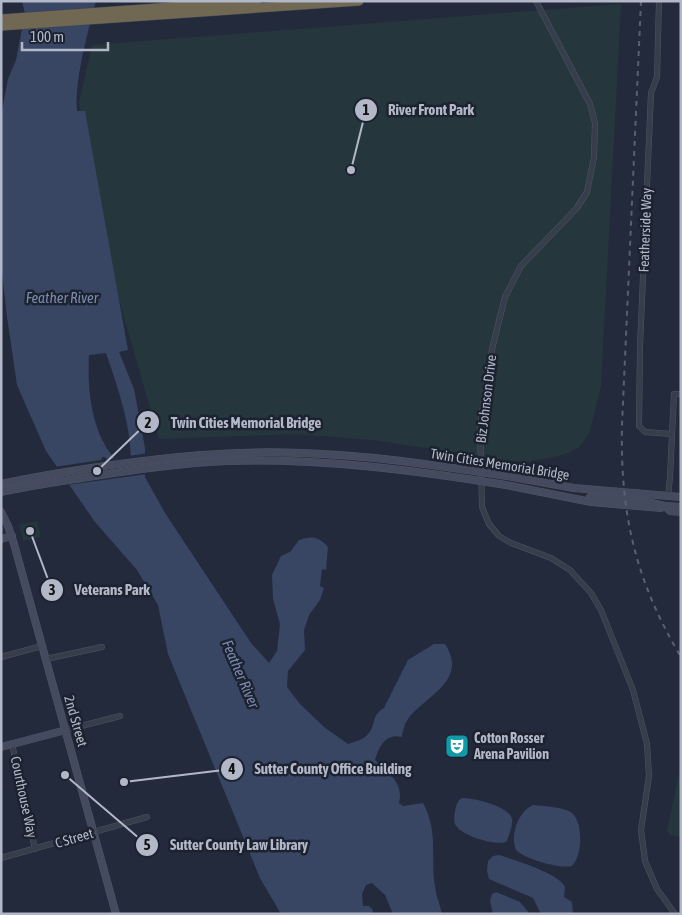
<svg xmlns="http://www.w3.org/2000/svg" width="682" height="915" viewBox="0 0 682 915" font-family="'Asap Condensed',sans-serif">
<rect width="100%" height="100%" fill="#232a3b"/>
<g fill="#25373c">
<polygon points="621,4 601,386 590,431 580,447 563,455 526,462 504,460 373,440 296,434 159,439 101,237 79,103 92,45"/>
<polygon points="37,521 41,537 23,541 19,525"/>
<polygon points="681,765 681,837 670,835 667,831"/>
</g>
<g fill="#384664" fill-rule="evenodd">
<path d="M22,1H96C88,31 74,82 77,111H85L128,350L119,352L134,389L145,448V477L165,513L251,643L269,663L277,651L280,624L273,599L272,575L281,556L290,552L299,540C312,536 318,536 328,547L326,570L322,569L320,586L324,588L320,600L309,615L304,630L305,650L288,671L287,687L300,704L324,727L348,744C354,742 363,740 367,735C377,726 370,716 384,708L408,660L434,644H445C469,681 425,696 408,719C404,725 403,730 402,737C386,733 379,746 375,760C388,772 404,783 399,803L403,806L423,803C439,832 430,858 435,887C436,896 440,905 442,914H393L385,895L372,883L366,885L362,894L363,906H369L373,910L372,914H281L260,878L168,654L158,605L137,570L95,522L46,451L17,385L7,317L1,263V115L8,79L16,60L25,14ZM106,353C118,388 131,425 131,462L122,466C92,440 87,393 89,355Z"/>
<path d="M462,798C474,798 509,806 512,819C513,825 509,837 506,842C495,846 459,835 455,824C454,820 454,815 455,812C456,806 457,801 462,798Z"/>
<path d="M533,805C544,806 559,807 569,811C584,818 583,856 572,866C559,869 525,859 516,850C510,835 518,812 533,805Z"/>
<path d="M499,855C514,860 559,873 565,887L564,897L572,902L573,914H541L533,898L489,879L487,871L488,861L493,856Z"/>
<polygon points="496,892 520,902 530,914 493,914 490,901 492,894"/>
</g>
<polygon fill="#232a3b" points="148,453 147,474 67,485 54,467 101,460 102,457 105,457 107,459 116,458 123,463 129,461 129,456"/>
<g fill="none" stroke-linecap="round" stroke-linejoin="round">
<g stroke="#4f5563" stroke-width="6">
<g id="street">
<polyline points="536,1 590,104 595,123 594,157 587,192 576,209 521,266 505,297 492,349 480,426 482,507 489,524 499,536 511,543 551,558 570,570 591,593 601,610 633,690 647,744 649,776 641,830 645,861 657,889 675,914"/>
<polyline points="659,1 657,77 651,93 640,346 639,426 645,432 671,434"/>
<polyline points="668,496 670,477 674,394 681,394"/>
<polyline points="1,657 42,646"/>
<polyline points="46,659 102,647"/>
<polyline points="66,730 120,716"/>
<polyline points="12,744 35,849"/>
<polyline points="1,858 147,817"/>
</g>
</g>
<g stroke="#4f5563" stroke-width="8">
<g id="secondary">
<polyline points="507,476 574,488 681,497"/>
<polyline points="506,485 591,502 661,508 665,506"/>
<polyline points="590,497 642,501 665,506 681,507"/>
<polyline points="665,506 670,511 681,512"/>
<polyline points="1,512 8,526 14,544 116,914"/>
<polyline points="1,539 12,536"/>
<polyline points="1,747 66,730"/>
</g>
</g>
<g stroke="#3f4553" stroke-width="10">
<g id="highway">
<polyline points="1,19 257,1"/>
<polyline points="1,26 359,1"/>
</g>
</g>
<use href="#street" stroke="#363d4b" stroke-width="5"/>
<use href="#secondary" stroke="#454b5e" stroke-width="7"/>
<use href="#highway" stroke="#716854" stroke-width="9"/>
<path stroke="#586072" stroke-width="2" stroke-dasharray="5 5" stroke-linecap="butt" d="M641,1L622,425C620,513 635,580 681,657"/>
<g stroke="#4f5563" stroke-width="8" stroke-linecap="butt">
<g id="secondary-bridge">
<path d="M1,484C33,477 65,472 98,467C166,457 232,450 301,453C371,455 439,466 507,476"/>
<path d="M1,492C32,485 63,481 95,476C138,469 182,463 227,461C321,458 413,470 506,485"/>
</g>
</g>
<use href="#secondary-bridge" stroke="#454b5e" stroke-width="7"/>
</g>
<defs>
<g id="theatre-square" transform="scale(1.25)"><rect x="-9" y="-9" width="18" height="18" rx="4" fill="#0f9aa8" stroke="#1c2230"/><path d="M-5-5.5Q0-4 5-5.5V0Q5 5 0 6Q-5 5-5 0ZM-3.3-2.5H-1v1.5H-3.3ZM1-2.5H3.3v1.5H1ZM-2.8 1Q0 5.5 2.8 1Z" fill="#fff"/></g>
</defs>
<g fill-rule="evenodd">
<use href="#theatre-square" x="457" y="746"/>
</g>
<g text-anchor="middle" dominant-baseline="central" stroke-width="5" stroke-linejoin="round" paint-order="stroke">
<g font-size="14" fill="#b2b8c7" stroke="#1c2230">
<text transform="translate(645 230) rotate(-88)">Featherside Way</text>
<text transform="translate(486 399) rotate(-83)">Biz Johnson Drive</text>
<text transform="translate(500 464) rotate(9)">Twin Cities Memorial Bridge</text>
<text transform="translate(76 721) rotate(74)">2nd Street</text>
<text transform="translate(24 797) rotate(78)">Courthouse Way</text>
<text transform="translate(74 838) rotate(-16)">C Street</text>
</g>
<g font-size="14" font-weight="bold" fill="#b2b8c7" stroke="#1c2230" text-anchor="start">
<text x="474" y="738">Cotton Rosser<tspan x="474" dy="16">Arena Pavilion</tspan></text>
</g>
<g font-size="15" font-style="italic" fill="#7a8bae" stroke="#1c2230">
<text x="62" y="297">Feather River</text>
<text transform="translate(241 674) rotate(67)">Feather River</text>
</g>
</g>
<path fill="none" stroke="#b2b8c7" stroke-width="2" d="M351 170L366 110M97 471L148 422M30 531L52 590M124 782L232 769M65 775L147 845"/>
<g fill="#b2b8c7" stroke="#1c2230" stroke-width="2">
<circle cx="351" cy="170" r="5"/>
<circle cx="97" cy="471" r="5"/>
<circle cx="30" cy="531" r="5"/>
<circle cx="124" cy="782" r="5"/>
<circle cx="65" cy="775" r="5"/>
<circle cx="366" cy="110" r="12"/>
<circle cx="148" cy="422" r="12"/>
<circle cx="52" cy="590" r="12"/>
<circle cx="232" cy="769" r="12"/>
<circle cx="147" cy="845" r="12"/>
</g>
<g font-size="15" text-anchor="middle" font-weight="bold" fill="#111">
<text x="366" y="115">1</text>
<text x="148" y="428">2</text>
<text x="52" y="595">3</text>
<text x="232" y="774">4</text>
<text x="147" y="850">5</text>
</g>
<g font-size="15" text-anchor="middle" font-weight="bold" fill="#b2b8c7" stroke="#1c2230" stroke-width="5" stroke-linejoin="round" paint-order="stroke">
<text x="431" y="115">River Front Park</text>
<text x="246" y="428">Twin Cities Memorial Bridge</text>
<text x="112" y="595">Veterans Park</text>
<text x="333" y="774">Sutter County Office Building</text>
<text x="239" y="850">Sutter County Law Library</text>
</g>
<rect width="682" height="915" fill="none" stroke="#b2b8c7" stroke-width="5"/>
<path d="M22 42v8h86v-8" fill="none" stroke="#b2b8c7" stroke-width="2.5"/>
<text x="30" y="42" font-size="15" fill="#b2b8c7" stroke="#1c2230" stroke-width="4" paint-order="stroke">100 m</text>
</svg>
